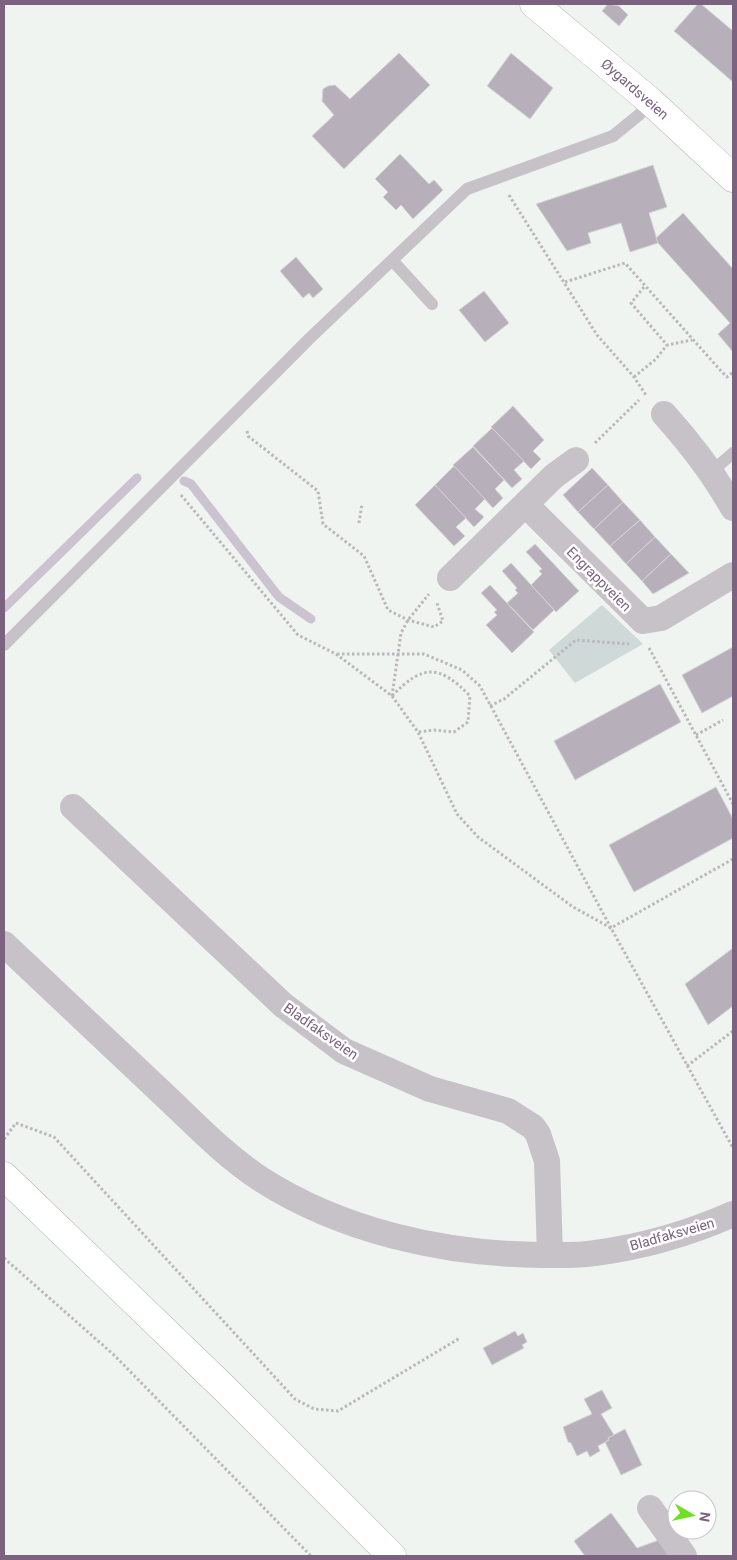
<svg xmlns="http://www.w3.org/2000/svg" width="737" height="1560" viewBox="0 0 737 1560" font-family="Roboto,sans-serif">
<rect width="100%" height="100%" fill="#f0f4f1"/>
<polygon fill="#cfd9d8" points="602,605 643,644 575,683 549,650"/>
<g fill="none" stroke-linecap="round" stroke-linejoin="round">
<g stroke="#cbc3cf" stroke-width="9">
<polyline points="184,481 191,484 279,597 311,619"/>
<polyline points="4,608 137,478"/>
</g>
</g>
<g fill="#b7afba" stroke="#d3d5d3">
<polygon points="608,4 619,6 628,15 619,26 602,11"/>
<polygon points="698,4 701,4 733,31 733,82 674,31"/>
<polygon points="399,53 430,85 344,169 312,136 334,115 322,101 323,89 328,86 335,85 350,99"/>
<polygon points="511,53 553,88 530,119 487,86"/>
<polygon points="400,154 429,184 434,180 443,190 413,219 401,205 396,210 383,197 388,192 375,179"/>
<polygon points="653,165 667,207 649,213 658,243 630,252 621,223 588,233 591,243 567,251 536,204"/>
<polygon points="683,213 733,269 733,352 718,334 730,323 658,243 656,238"/>
<polygon points="296,257 323,289 313,298 309,293 303,298 280,271"/>
<polygon points="484,291 509,323 485,342 459,310"/>
<polygon points="513,406 544,440 533,451 541,459 531,469 491,427"/>
<polygon points="492,428 524,461 514,470 522,479 512,488 473,446"/>
<polygon points="473,447 504,480 495,489 503,498 493,508 453,465"/>
<polygon points="454,466 485,499 475,509 484,517 474,527 435,485"/>
<polygon points="592,468 608,485 578,512 563,495"/>
<polygon points="435,485 466,518 456,527 465,536 454,546 415,505"/>
<polygon points="608,485 623,502 594,529 578,512"/>
<polygon points="623,502 640,520 610,546 594,529"/>
<polygon points="640,520 655,537 626,564 610,546"/>
<polygon points="655,537 671,554 642,581 626,564"/>
<polygon points="535,544 579,591 556,612 531,585 542,574 539,571 542,569 526,552"/>
<polygon points="671,554 689,573 653,594 642,581"/>
<polygon points="511,563 554,610 533,630 507,603 518,593 515,590 517,588 502,571"/>
<polygon points="490,585 534,632 512,653 486,625 497,615 494,612 497,610 481,593"/>
<polygon points="733,647 733,696 702,713 682,675"/>
<polygon points="660,684 681,722 575,780 554,741"/>
<polygon points="716,787 733,819 733,838 634,892 609,845"/>
<polygon points="733,948 733,1006 708,1025 685,984"/>
<polygon points="515,1331 518,1336 523,1333 527,1342 522,1345 524,1348 492,1365 483,1348"/>
<polygon points="602,1390 612,1408 601,1414 614,1435 608,1438 609,1440 598,1446 600,1451 590,1457 587,1451 577,1456 571,1443 568,1442 563,1427 592,1414 584,1399"/>
<polygon points="625,1429 642,1465 621,1475 605,1442 609,1440 608,1438"/>
<polygon points="611,1513 637,1548 662,1539 675,1556 585,1556 574,1541"/>
</g>
<g fill="none" stroke-linecap="round" stroke-linejoin="round">
<g stroke="#bbb4bc" stroke-width="29">
<polyline id="secondary" points="534,4 650,101 733,178"/>
</g>
<g stroke="#b8b2ba" stroke-width="29">
<polyline id="primary" points="4,1176 223,1387 392,1556"/>
</g>
<g stroke="#bbb7bc" stroke-width="3" stroke-dasharray="2.5 2.5" stroke-linecap="butt">
<polyline points="509,195 597,335 634,377 646,395"/>
<polyline points="565,282 625,263 721,371 727,377 733,372"/>
<polyline points="644,287 631,303 667,345 692,340"/>
<polyline points="634,377 656,359 667,345"/>
<polyline points="247,431 248,436 318,491 323,524 364,556 388,610 408,620 434,627 443,621 437,603"/>
<polyline points="595,443 639,400"/>
<polyline points="181,495 298,635 336,654 392,696 418,732 457,814 478,837 573,907 611,928 733,1148"/>
<polyline points="359,523 362,504"/>
<polyline points="649,648 733,804"/>
<polyline points="337,654 424,654 462,670 480,686 611,928 733,859"/>
<path d="M392,696C423,664 439,664 470,696L468,722L454,732L434,730L418,732"/>
<polyline points="392,696 401,633 408,620 429,594"/>
<polyline points="490,706 504,699 576,640 629,644"/>
<polyline points="696,735 723,720"/>
<polyline points="687,1066 733,1031"/>
<polyline points="4,1139 16,1123 54,1137 295,1399 314,1409 338,1411 460,1338"/>
<polyline points="4,1258 114,1355 311,1556"/>
</g>
<g stroke="#c7c1c8" stroke-width="12">
<polyline points="393,261 432,304"/>
<polyline points="710,473 733,453"/>
<polyline points="4,645 310,338 467,189 613,136 640,114 650,101"/>
</g>
<g stroke="#c7c1c8" stroke-width="26">
<path d="M664,414C690,443 714,474 733,508"/>
<polyline points="526,505 643,621 661,618 733,575"/>
<polyline points="450,578 554,476 576,460"/>
<polyline points="73,807 283,1005 344,1051 430,1089 508,1111 533,1127 538,1134 547,1161 550,1255"/>
<path d="M4,944C56,993 108,1042 161,1092C192,1121 223,1154 259,1178C341,1231 443,1254 541,1255C558,1255 578,1256 595,1253C642,1247 690,1233 733,1214"/>
<polyline points="650,1508 684,1556"/>
</g>
<use href="#secondary" stroke="#fff" stroke-width="28"/>
<use href="#primary" stroke="#fff" stroke-width="28"/>
</g>
<g text-anchor="middle" dominant-baseline="central" stroke-width="5" stroke-linejoin="round" paint-order="stroke">
<g font-size="14" fill="#7b6380" stroke="#fff">
<text transform="translate(635 89) rotate(41)">Øygardsveien</text>
<text transform="translate(599 579) rotate(45)">Engrappveien</text>
<text transform="translate(321 1031) rotate(35)">Bladfaksveien</text>
<text transform="translate(672 1234) rotate(-16)">Bladfaksveien</text>
</g>
</g>
<rect width="737" height="1560" fill="none" stroke="#7b6380" stroke-width="10"/>
<g transform="translate(692 1515) rotate(99)"><circle r="24" fill="#ffffff" stroke="#cac1cc"/>
<path d="M0-4L9 19L0 12L-9 19Z" fill="#70e023"/>
<text y="-8" font-size="14" font-weight="bold" text-anchor="middle" fill="#7b6380">N</text>
</g>
</svg>
